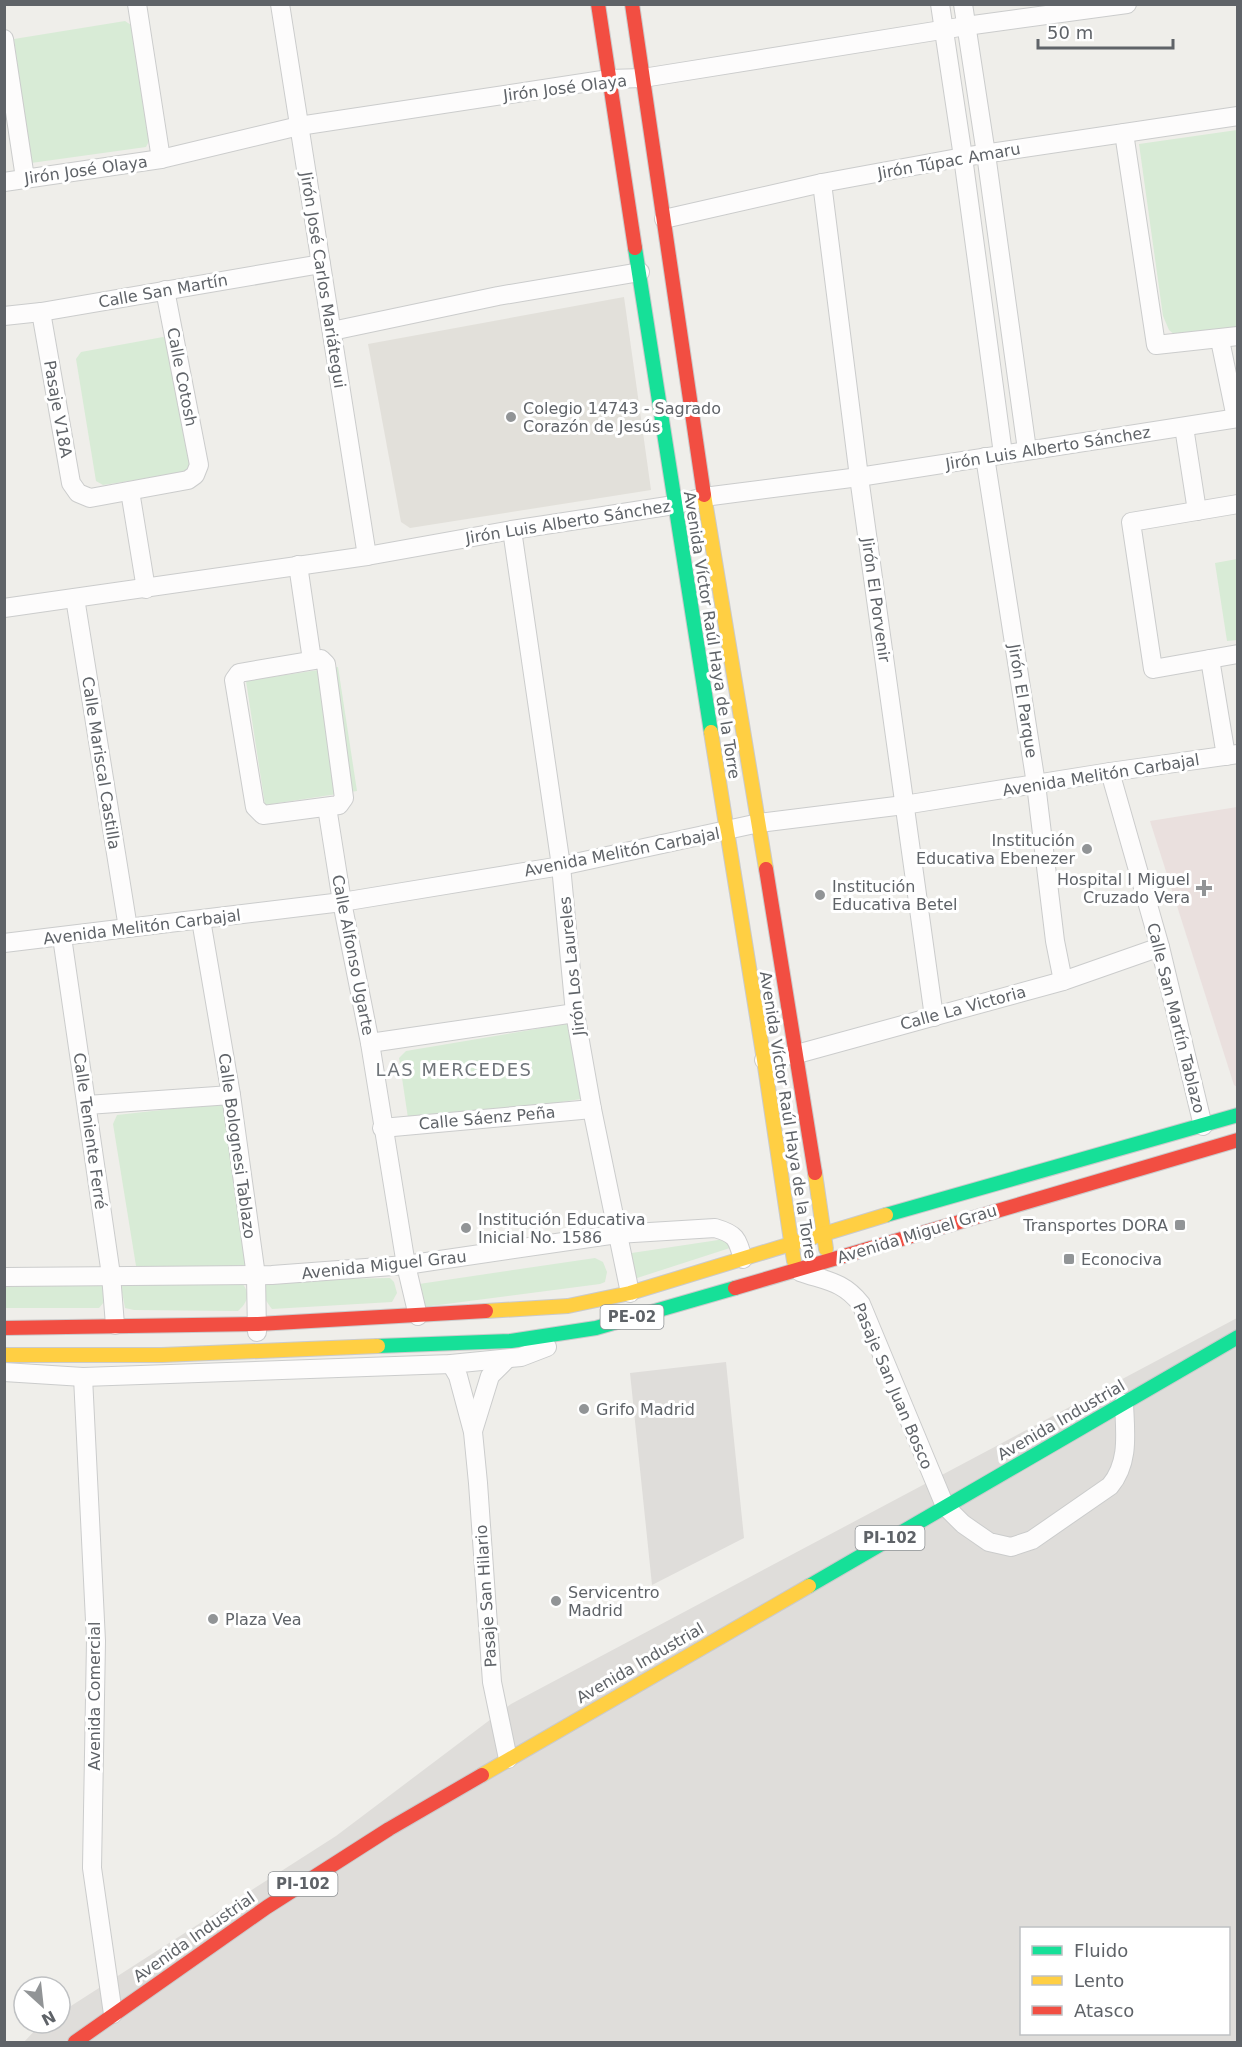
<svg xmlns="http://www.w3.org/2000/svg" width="1242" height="2047" viewBox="0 0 1242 2047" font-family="'DejaVu Sans',sans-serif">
<rect width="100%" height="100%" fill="#efeeea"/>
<g fill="#dfddda" fill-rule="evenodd">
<path d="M1237,1318V2042H24L40,2025L44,2023H60V2013L336,1836L511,1704ZM1022,1928H1228V2034H1022Z"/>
<polygon points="726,1362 744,1538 652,1585 630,1373"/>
</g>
<polygon fill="#e2e0da" points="624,297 651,490 410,528 401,522 368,344"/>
<polygon fill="#eae0de" points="1237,807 1238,807 1237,1087 1234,1085 1150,821"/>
<g fill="#d8ebd6">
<polygon points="125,21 134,27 150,139 146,147 31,163 14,39"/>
<polygon points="1237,130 1237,332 1175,335 1169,330 1163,316 1139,144"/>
<polygon points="163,337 168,341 192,466 188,472 103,485 96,481 76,359 81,352"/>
<polygon points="1237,559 1237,640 1227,641 1215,563"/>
<polygon points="338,667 357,791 265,805 246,681"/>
<polygon points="566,1024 574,1030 587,1090 581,1099 419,1124 408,1118 399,1058 406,1051"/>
<polygon points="224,1103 249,1262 245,1265 137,1272 113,1124 117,1115"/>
<polygon points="725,1239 733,1247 634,1279 625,1254"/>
<polygon points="595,1258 603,1262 607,1272 605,1282 600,1284 423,1307 419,1284"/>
<path d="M390,1278L394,1282L397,1293L392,1302L272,1309C264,1299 260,1291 268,1280Z"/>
<polygon points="4,1282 101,1284 105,1288 104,1302 99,1308 5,1308"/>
<path d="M127,1282H241C251,1293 248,1302 238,1311L134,1310L125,1308L121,1287Z"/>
</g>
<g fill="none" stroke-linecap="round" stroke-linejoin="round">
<g stroke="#cbcccc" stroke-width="20">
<g id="street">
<polyline points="137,4 161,159"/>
<polyline points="280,4 367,556"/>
<polyline points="940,4 963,157 1003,454"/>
<polyline points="963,4 986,154 1027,450"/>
<polyline points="4,39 25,178"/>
<polyline points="1124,133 1156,345 1238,336"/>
<polyline points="4,182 161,159 299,126 609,79 643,78 966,26 1127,4"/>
<polyline points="822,183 859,477 934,1017"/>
<polyline points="664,219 822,183 963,157 1238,116"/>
<polyline points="41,312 71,483 78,493 90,498 188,480 195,475 199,465 165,290"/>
<polyline points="4,316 41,312 321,264"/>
<polyline points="332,331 498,296 640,272"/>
<polyline points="1220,340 1236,418"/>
<polyline points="1184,427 1197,511"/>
<polyline points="985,457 1036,784 1055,941 1063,981"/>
<polyline points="130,491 146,589"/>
<polyline points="1238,504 1131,522 1153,669 1238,654"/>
<polyline points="512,530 561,866 575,1013 592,1109 630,1293"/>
<polyline points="298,565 312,660"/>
<polyline points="75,598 128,928"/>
<polyline points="4,608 367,556 512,530 674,505 704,497 859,477 1238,418"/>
<polygon points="321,659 326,664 344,798 339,805 263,815 255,807 234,680 239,673"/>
<polyline points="1210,659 1226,756"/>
<polyline points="1110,772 1160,947 1203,1126"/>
<polyline points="327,807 342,902 370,1043 406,1265 418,1316"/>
<polyline points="201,920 231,1095 256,1276 257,1332"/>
<polyline points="62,937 111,1275 115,1325"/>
<polyline points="4,943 342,902 561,866 759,823 904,805 1110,772 1238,754"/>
<polyline points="370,1043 575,1013"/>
<polyline points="764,1060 797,1054 1063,981 1160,947"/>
<polyline points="87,1105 231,1095"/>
<polyline points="382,1128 592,1109"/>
<path d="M800,1272C826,1281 843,1281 861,1304L945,1506L963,1524L989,1542L1011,1547L1032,1540L1110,1486C1130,1462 1125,1432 1124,1403"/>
<path d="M4,1277L272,1275L406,1265L617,1234L715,1228C736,1234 737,1238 743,1259"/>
<polyline points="451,1364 458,1376 473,1432 478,1483 492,1682 508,1759"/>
<polyline points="4,1372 83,1377 451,1364 521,1357 547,1347"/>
<polyline points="83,1377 96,1641 92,1868 113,2014"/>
<polyline points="473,1431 490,1376 507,1359"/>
</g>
</g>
<g stroke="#cacacb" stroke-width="16">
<g id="fast">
<polyline points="635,248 711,732"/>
<polyline points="886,1215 1238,1115"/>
<polyline points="378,1346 511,1341 596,1328 735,1288"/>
<polyline points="809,1586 1238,1337"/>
</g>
</g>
<g stroke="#cacacb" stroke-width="16">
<g id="slow">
<polyline points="704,495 766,869"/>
<polyline points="711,732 764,1060 794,1261"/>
<polyline points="815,1173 826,1249"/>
<polyline points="486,1311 568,1306 630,1293 886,1215"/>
<polyline points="4,1355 162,1355 378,1346"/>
<polyline points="482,1775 809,1586"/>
</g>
</g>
<g stroke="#cacacb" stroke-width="16">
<g id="jam">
<polyline points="598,4 635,248"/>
<polyline points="632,4 704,495"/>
<polyline points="766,869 815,1173"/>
<polyline points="735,1288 1238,1140"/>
<polyline points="4,1328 258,1324 486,1311"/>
<polyline points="75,2042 267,1907 389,1829 482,1775"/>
</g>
</g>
<use href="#street" stroke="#fdfcfc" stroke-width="18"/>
<use href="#fast" stroke="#16e098" stroke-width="14"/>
<use href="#slow" stroke="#ffcf43" stroke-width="14"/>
<use href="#jam" stroke="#f24e42" stroke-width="14"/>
</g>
<g fill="#919496" stroke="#fff" stroke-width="2">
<circle cx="511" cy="417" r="6"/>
<circle cx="1087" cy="849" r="6"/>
<path d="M1201 879h6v6h6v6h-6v6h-6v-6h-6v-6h6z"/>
<circle cx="820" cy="895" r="6"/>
<rect x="1174" y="1219" width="12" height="12" rx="3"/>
<circle cx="466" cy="1228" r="6"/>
<rect x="1063" y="1253" width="12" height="12" rx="3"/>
<circle cx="584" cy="1409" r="6"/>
<circle cx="556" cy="1601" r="6"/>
<circle cx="213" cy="1619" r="6"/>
</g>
<g text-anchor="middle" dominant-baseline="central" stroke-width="6" stroke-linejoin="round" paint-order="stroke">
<g fill="#fff" stroke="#8f9295" stroke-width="1.5">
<rect x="600.5" y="1305" width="63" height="24" rx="4.5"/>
<rect x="855.5" y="1526" width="69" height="24" rx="4.5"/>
<rect x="268.5" y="1872" width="69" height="24" rx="4.5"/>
</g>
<g font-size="15" font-weight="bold" fill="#5f6368">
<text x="632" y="1317">PE-02</text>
<text x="890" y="1538">PI-102</text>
<text x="303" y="1884">PI-102</text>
</g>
<g font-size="16" fill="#5f6368" stroke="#fff">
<text transform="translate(565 88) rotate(-7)">Jirón José Olaya</text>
<text transform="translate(949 161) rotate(-10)">Jirón Túpac Amaru</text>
<text transform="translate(86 170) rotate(-8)">Jirón José Olaya</text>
<text transform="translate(323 280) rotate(81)">Jirón José Carlos Mariátegui</text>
<text transform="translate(163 291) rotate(-10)">Calle San Martín</text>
<text transform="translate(182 377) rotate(79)">Calle Cotosh</text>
<text transform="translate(58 409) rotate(80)">Pasaje V18A</text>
<text transform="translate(1048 448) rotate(-9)">Jirón Luis Alberto Sánchez</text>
<text transform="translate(568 522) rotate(-9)">Jirón Luis Alberto Sánchez</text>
<text transform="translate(876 600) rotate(82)">Jirón El Porvenir</text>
<text transform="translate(712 635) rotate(81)">Avenida Víctor Raúl Haya de la Torre</text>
<text transform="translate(1023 701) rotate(81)">Jirón El Parque</text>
<text transform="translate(101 763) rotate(81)">Calle Mariscal Castilla</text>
<text transform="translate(1101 775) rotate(-9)">Avenida Melitón Carbajal</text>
<text transform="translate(622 852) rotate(-11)">Avenida Melitón Carbajal</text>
<text transform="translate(142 927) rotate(-7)">Avenida Melitón Carbajal</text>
<text transform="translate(353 955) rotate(79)">Calle Alfonso Ugarte</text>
<text transform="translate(572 966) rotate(-96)">Jirón Los Laureles</text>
<text transform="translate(963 1008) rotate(-15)">Calle La Victoria</text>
<text transform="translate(1176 1018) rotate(76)">Calle San Martín Tablazo</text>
<text transform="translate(788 1115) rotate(81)">Avenida Víctor Raúl Haya de la Torre</text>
<text transform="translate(487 1118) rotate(-5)">Calle Sáenz Peña</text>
<text transform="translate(90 1131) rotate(82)">Calle Teniente Ferré</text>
<text transform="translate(237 1146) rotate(82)">Calle Bolognesi Tablazo</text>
<text transform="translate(917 1234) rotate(-17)">Avenida Miguel Grau</text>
<text transform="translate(384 1265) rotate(-6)">Avenida Miguel Grau</text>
<text transform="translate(893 1386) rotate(67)">Pasaje San Juan Bosco</text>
<text transform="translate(1061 1420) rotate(-30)">Avenida Industrial</text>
<text transform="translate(486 1596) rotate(-94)">Pasaje San Hilario</text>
<text transform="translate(640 1663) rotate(-30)">Avenida Industrial</text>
<text transform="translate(94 1696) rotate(-90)">Avenida Comercial</text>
<text transform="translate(194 1937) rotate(-35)">Avenida Industrial</text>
</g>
<g font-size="16" fill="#5f6368" stroke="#fff" text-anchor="start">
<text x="523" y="408">Colegio 14743 - Sagrado<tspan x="523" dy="18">Corazón de Jesús</tspan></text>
<text x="1075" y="840" text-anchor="end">Institución<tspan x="1075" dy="18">Educativa Ebenezer</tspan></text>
<text x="1190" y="879" text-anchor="end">Hospital I Miguel<tspan x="1190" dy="18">Cruzado Vera</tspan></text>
<text x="832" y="886">Institución<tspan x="832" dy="18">Educativa Betel</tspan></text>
<text x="478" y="1219">Institución Educativa<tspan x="478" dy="18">Inicial No. 1586</tspan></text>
<text x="1168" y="1225" text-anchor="end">Transportes DORA</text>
<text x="1081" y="1259">Econociva</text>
<text x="596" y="1409">Grifo Madrid</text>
<text x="568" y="1592">Servicentro<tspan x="568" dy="18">Madrid</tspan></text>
<text x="225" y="1619">Plaza Vea</text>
</g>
<g font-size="18" letter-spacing="1.5" fill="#70757a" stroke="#fff">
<text x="454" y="1069">LAS MERCEDES</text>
</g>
</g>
<rect width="1242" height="2047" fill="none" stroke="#5f6368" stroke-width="12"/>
<rect x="1020" y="1927" width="210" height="108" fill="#ffffff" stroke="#bfc1c3" stroke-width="1.5"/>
<rect x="1032" y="1946" width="30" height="9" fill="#16e098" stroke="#bfc1c3" stroke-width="1.5"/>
<text x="1074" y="1957" font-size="18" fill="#5f6368">Fluido</text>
<rect x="1032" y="1976" width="30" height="9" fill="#ffcf43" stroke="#bfc1c3" stroke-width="1.5"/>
<text x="1074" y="1987" font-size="18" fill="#5f6368">Lento</text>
<rect x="1032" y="2006" width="30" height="9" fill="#f24e42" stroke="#bfc1c3" stroke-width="1.5"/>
<text x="1074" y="2017" font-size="18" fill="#5f6368">Atasco</text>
<g transform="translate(42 2005) rotate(153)"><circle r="28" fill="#ffffff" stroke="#bfc1c3" stroke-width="1.5"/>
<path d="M0-4.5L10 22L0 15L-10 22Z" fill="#919496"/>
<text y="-9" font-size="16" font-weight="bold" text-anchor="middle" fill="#5f6368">N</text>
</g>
<path d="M1038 39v9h135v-9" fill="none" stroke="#5f6368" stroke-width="3"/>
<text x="1047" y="39" font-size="18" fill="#5f6368" stroke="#ffffff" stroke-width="4.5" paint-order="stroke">50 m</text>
</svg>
